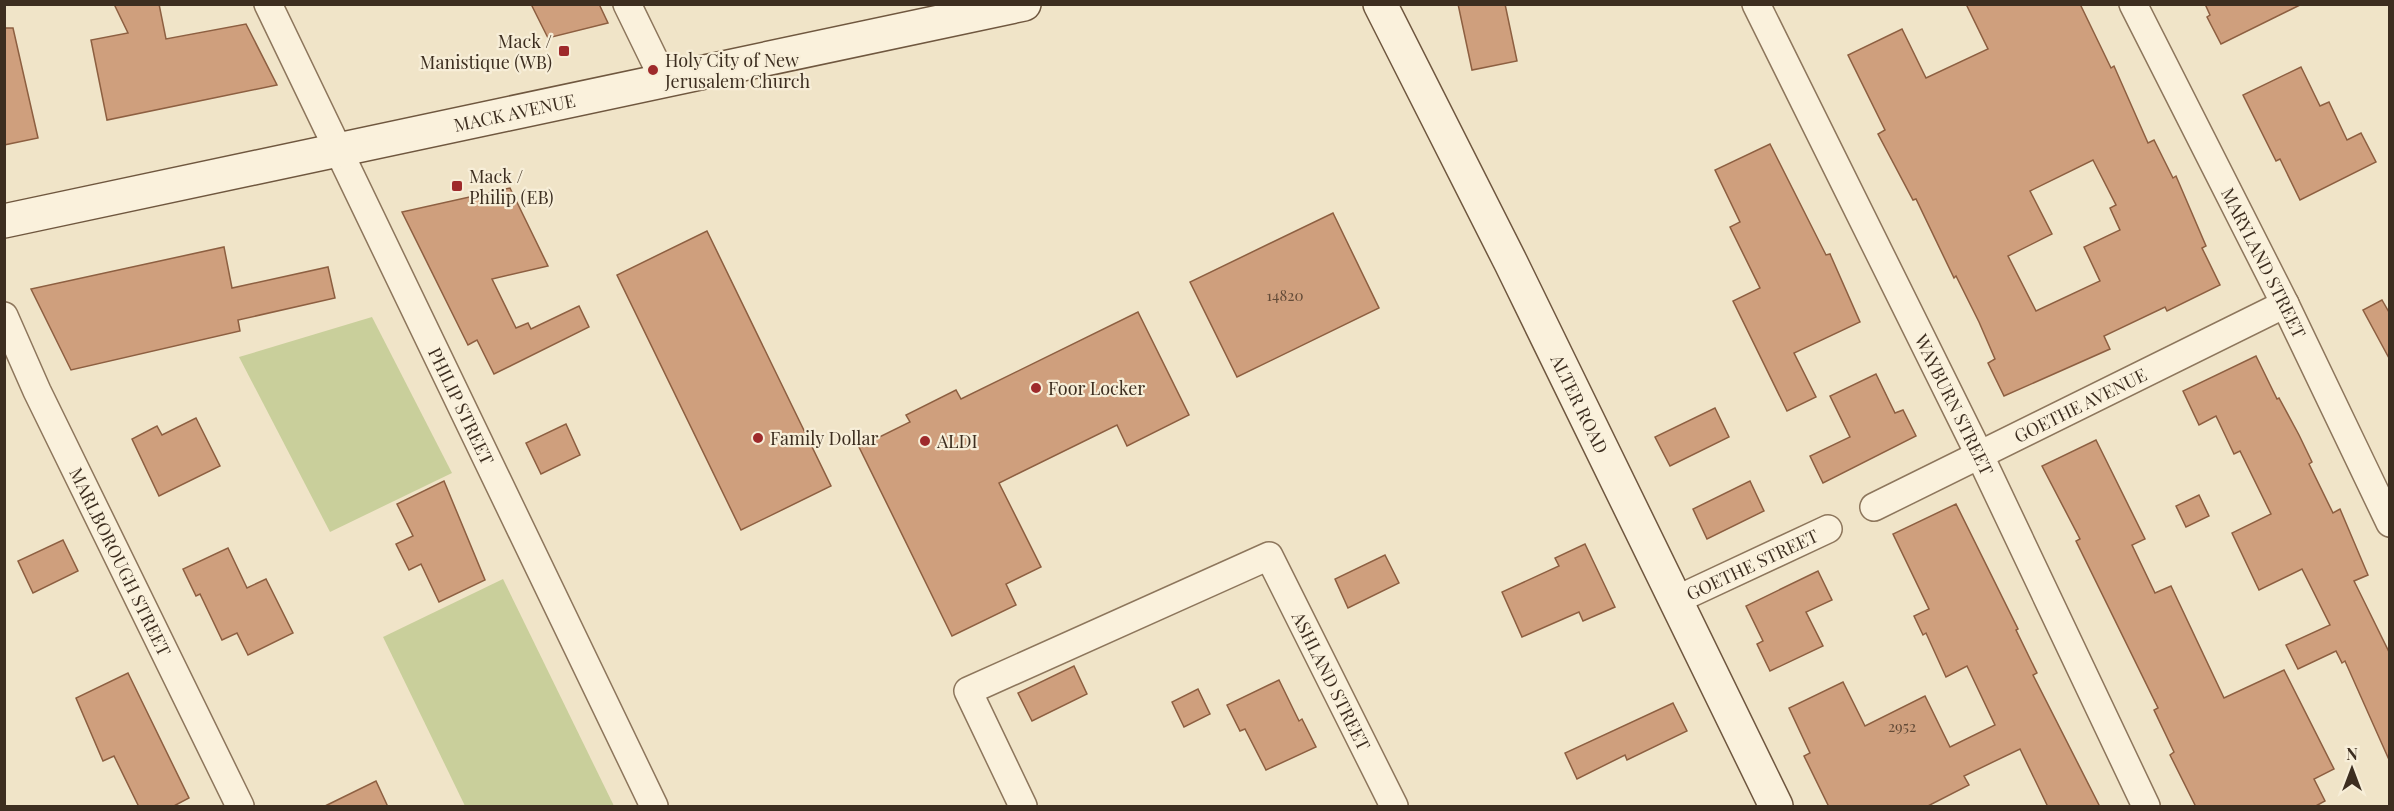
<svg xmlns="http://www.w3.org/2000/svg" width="2394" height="811" viewBox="0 0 2394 811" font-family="'Playfair Display',serif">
<rect width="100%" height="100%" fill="#f0e4c8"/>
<g fill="#c9cf9b">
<polygon points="372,317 452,473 330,532 239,357"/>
<polygon points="503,579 614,806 465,806 383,637"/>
</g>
<g fill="#cf9f7d" stroke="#8d5f41" stroke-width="1.5" fill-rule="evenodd">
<polygon points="114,4 159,4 166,39 246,24 277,85 107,120 91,40 128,33"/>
<polygon points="531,4 599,4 608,23 548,38"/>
<polygon points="1458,4 1505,4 1517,61 1472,70"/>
<path d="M1966,4H2080L2111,68L2114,66L2148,143L2154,140L2173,178L2176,176L2206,246L2202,248L2220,285L2167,311L2165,307L2104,336L2110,349L2004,396L1988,363L1995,359L1979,322L1956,276L1954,278L1916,199L1913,200L1878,134L1885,130L1848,55L1902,29L1926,78L1988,49ZM2093,160L2116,205L2110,208L2120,230L2084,247L2100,281L2036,311L2008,256L2052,234L2030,191Z"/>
<polygon points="2205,4 2302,4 2221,44 2207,17 2210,15"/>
<polygon points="4,28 13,28 38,138 4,145"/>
<polygon points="2301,67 2320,106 2329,102 2347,140 2361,133 2376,162 2300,200 2280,159 2276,161 2243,95"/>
<polygon points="1770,144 1826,255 1830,254 1860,322 1794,353 1816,397 1787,411 1733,301 1760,288 1730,227 1740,222 1715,170"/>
<polygon points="510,188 548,266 492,279 516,328 528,323 531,329 579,306 589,327 494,374 477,340 468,345 402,212"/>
<polygon points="1333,213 1379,308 1237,377 1190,282"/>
<polygon points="707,231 831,486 741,530 617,275"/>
<polygon points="224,247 232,288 328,267 335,298 238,320 240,331 71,370 31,289"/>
<polygon points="2382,300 2390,314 2390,360 2363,310"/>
<polygon points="1138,312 1189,415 1127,446 1117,425 999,483 1041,567 1006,584 1016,605 952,636 859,447 910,422 906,415 956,390 961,399"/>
<polygon points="2256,356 2277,399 2279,398 2299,435 2312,462 2309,464 2333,513 2340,509 2368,575 2354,581 2390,654 2390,762 2345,661 2342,663 2336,651 2298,669 2286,645 2330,625 2302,569 2259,590 2232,533 2271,514 2240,451 2234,454 2216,416 2199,425 2183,391"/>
<polygon points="1876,374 1895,413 1903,410 1916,436 1823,483 1810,456 1850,437 1830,396"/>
<polygon points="1715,408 1729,437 1670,466 1655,437"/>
<polygon points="196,418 220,466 159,496 132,439 157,426 162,435"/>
<polygon points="566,424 580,455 541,474 526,443"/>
<polygon points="2096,440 2145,539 2132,545 2155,593 2171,586 2224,698 2284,670 2334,769 2314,779 2325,801 2314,807 2196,807 2170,755 2174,752 2154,710 2158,708 2076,541 2080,539 2042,466"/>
<polygon points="444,481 485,580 439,602 421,564 409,570 396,544 413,536 397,504"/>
<polygon points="1750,481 1764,511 1707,539 1693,509"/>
<polygon points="2199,495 2209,516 2186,527 2176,506"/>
<polygon points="1956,504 2018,629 2016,630 2037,673 2033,675 2100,807 2048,807 2020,749 1964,776 1969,785 1926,807 1829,807 1804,756 1810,753 1789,708 1843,682 1865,726 1925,696 1950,747 1995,725 1967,666 1946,677 1926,633 1923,635 1914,616 1929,609 1893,534"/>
<polygon points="63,540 78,571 33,593 18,561"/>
<polygon points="1585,544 1615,607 1583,621 1579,612 1522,637 1502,592 1559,566 1555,558"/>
<polygon points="228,548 247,588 266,579 293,633 248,655 237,633 222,640 200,594 196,596 183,569"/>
<polygon points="1385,555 1399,583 1348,608 1335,579"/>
<polygon points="1818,571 1832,600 1806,612 1823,646 1770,671 1757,644 1763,641 1746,606"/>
<polygon points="1074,666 1087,694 1032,721 1018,693"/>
<polygon points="128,673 189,798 172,807 139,807 114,756 103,761 76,698"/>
<polygon points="1279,680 1299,721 1302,719 1316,747 1266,770 1245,729 1240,731 1227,705"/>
<polygon points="1198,689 1210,714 1184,727 1172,702"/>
<polygon points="1673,703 1687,731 1627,760 1625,755 1577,779 1565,753"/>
<polygon points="376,781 388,807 323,807"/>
</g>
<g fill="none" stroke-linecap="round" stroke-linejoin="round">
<g stroke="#8d765c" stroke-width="30">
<g id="street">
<path id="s1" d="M268,4L654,806"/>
<polyline points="627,4 665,82"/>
<path id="s2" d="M1756,4L1980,456L2146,806"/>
<path id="s3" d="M2133,4L2285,304L2390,523"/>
<path id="s4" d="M4,316L37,391L240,806"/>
<path id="s5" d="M1874,507L2285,304"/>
<path id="s6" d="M1676,600L1828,529"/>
<path id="s7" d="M1023,806L968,691L1269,556L1394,806"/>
</g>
</g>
<g stroke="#6f573f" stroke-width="36">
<g id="secondary">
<path id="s8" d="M1380,4L1511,263L1776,806"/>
<path id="s9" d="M4,221L1024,4"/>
</g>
</g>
<use href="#street" stroke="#faf1dc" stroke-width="27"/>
<use href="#secondary" stroke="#faf1dc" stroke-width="33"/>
</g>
<g fill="#9e2a2b" stroke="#f7eed8" stroke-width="2">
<rect x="558" y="45" width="12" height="12" rx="3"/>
<circle cx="653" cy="70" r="6"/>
<rect x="451" y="180" width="12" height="12" rx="3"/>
<circle cx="1036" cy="388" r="6"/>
<circle cx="758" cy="438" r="6"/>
<circle cx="925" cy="441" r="6"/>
</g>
<g text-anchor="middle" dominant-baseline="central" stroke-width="4.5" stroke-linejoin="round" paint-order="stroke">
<g font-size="15" fill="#624a37">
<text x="1285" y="295">14820</text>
<text x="1902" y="726">2952</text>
</g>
<g font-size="18" fill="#3d2e20" stroke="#f7eed8" text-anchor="start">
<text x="552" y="41" text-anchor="end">Mack /<tspan x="552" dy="21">Manistique (WB)</tspan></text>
<text x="665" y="60">Holy City of New<tspan x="665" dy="21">Jerusalem Church</tspan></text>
<text x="469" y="176">Mack /<tspan x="469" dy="21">Philip (EB)</tspan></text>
<text x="1048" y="388">Foor Locker</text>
<text x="770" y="438">Family Dollar</text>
<text x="937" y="441">ALDI</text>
</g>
<g font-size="18" fill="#3d2e20" stroke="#f7eed8">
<text stroke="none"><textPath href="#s9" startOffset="522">MACK AVENUE</textPath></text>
<text stroke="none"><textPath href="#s3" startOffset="290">MARYLAND STREET</textPath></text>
<text stroke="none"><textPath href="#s8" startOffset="447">ALTER ROAD</textPath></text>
<text stroke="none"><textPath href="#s2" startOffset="447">WAYBURN STREET</textPath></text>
<text stroke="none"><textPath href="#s1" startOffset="446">PHILIP STREET</textPath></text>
<text stroke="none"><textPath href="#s5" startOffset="230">GOETHE AVENUE</textPath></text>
<text stroke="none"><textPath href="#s4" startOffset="272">MARLBOROUGH STREET</textPath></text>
<text stroke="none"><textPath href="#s6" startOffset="84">GOETHE STREET</textPath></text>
<text stroke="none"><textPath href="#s7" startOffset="597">ASHLAND STREET</textPath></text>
</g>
</g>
<rect width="2394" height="811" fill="none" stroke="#3d2e20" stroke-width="12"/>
<g transform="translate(2352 769)" stroke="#f7eed8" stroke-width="4.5" paint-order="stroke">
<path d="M0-4.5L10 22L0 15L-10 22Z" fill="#3d2e20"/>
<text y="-9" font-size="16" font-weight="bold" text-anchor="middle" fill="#3d2e20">N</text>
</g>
</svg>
